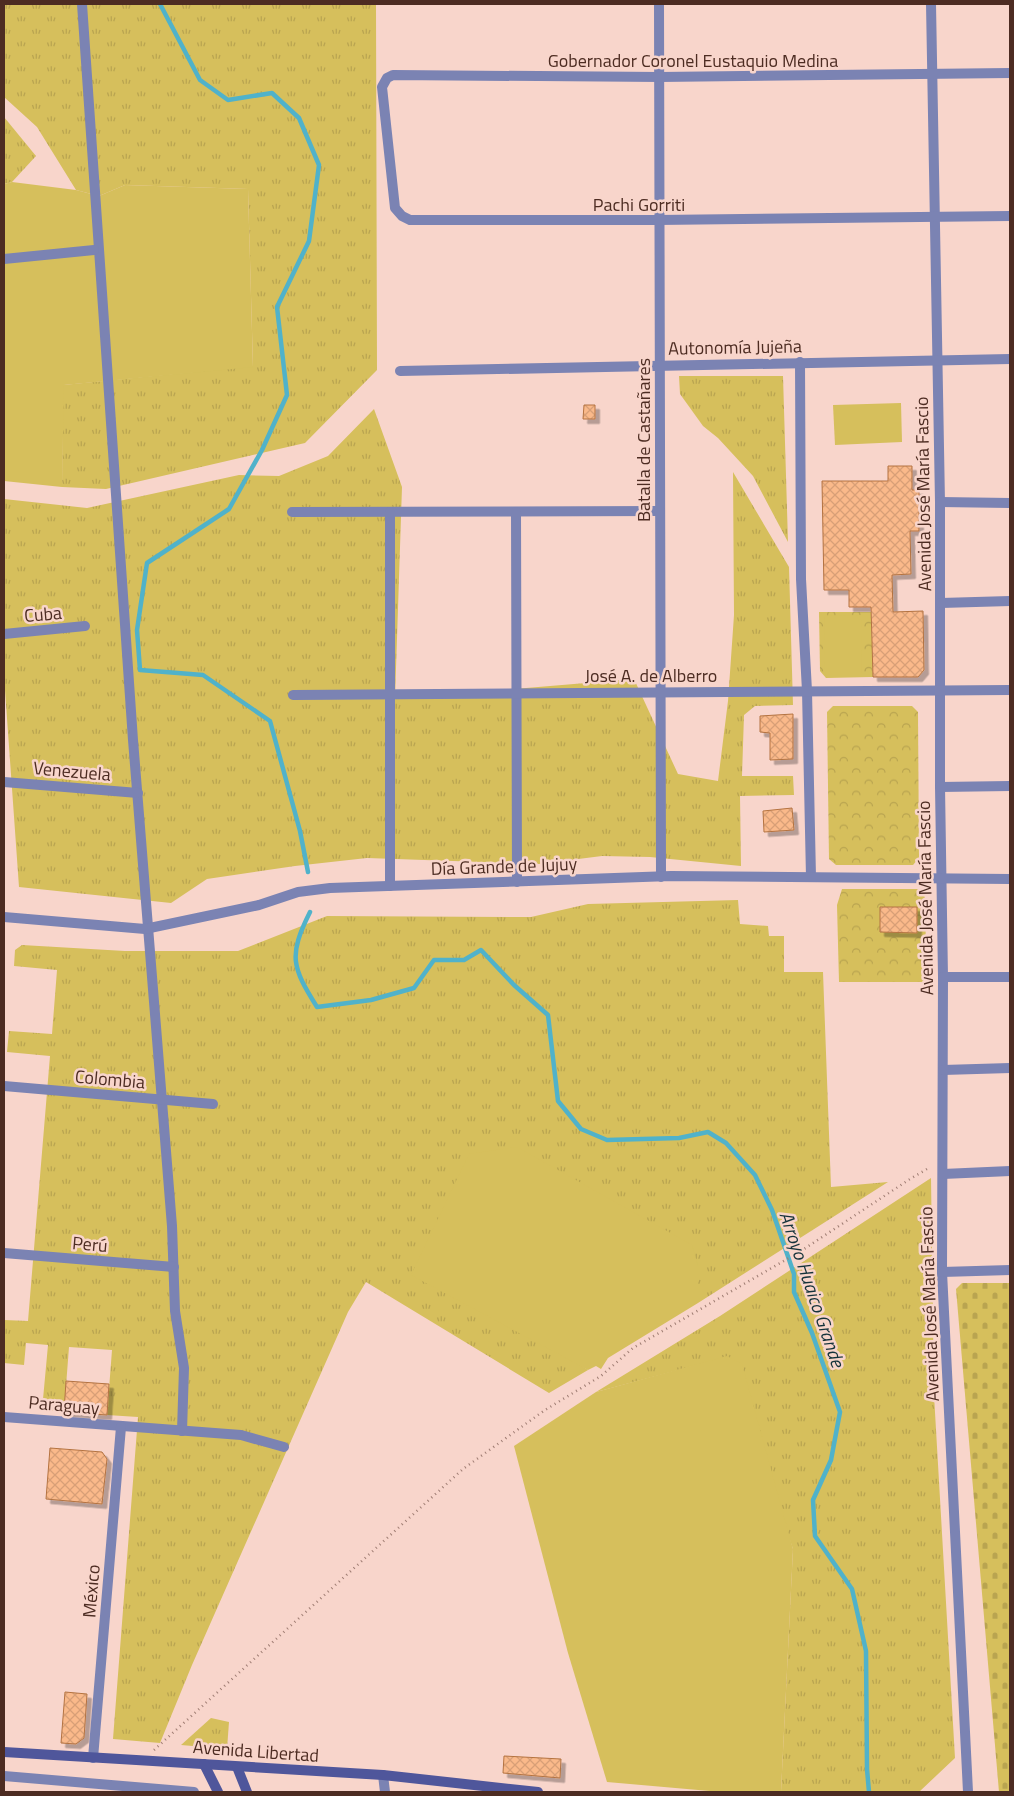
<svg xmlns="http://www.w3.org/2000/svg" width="1014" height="1796" viewBox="0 0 1014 1796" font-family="'Titillium Web',sans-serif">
<defs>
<pattern id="grass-tufts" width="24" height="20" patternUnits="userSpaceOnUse" patternTransform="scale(1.25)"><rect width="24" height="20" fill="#d6bf5c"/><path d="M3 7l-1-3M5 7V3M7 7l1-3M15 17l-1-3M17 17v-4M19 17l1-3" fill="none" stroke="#b9a450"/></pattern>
<pattern id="cemetery-stones" width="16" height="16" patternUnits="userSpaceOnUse" patternTransform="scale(1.25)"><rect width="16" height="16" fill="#d6bf5c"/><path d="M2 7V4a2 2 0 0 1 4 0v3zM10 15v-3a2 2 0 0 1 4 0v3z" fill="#b9a450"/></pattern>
<pattern id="park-crowns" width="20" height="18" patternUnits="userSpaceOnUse" patternTransform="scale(1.25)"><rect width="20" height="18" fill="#d6bf5c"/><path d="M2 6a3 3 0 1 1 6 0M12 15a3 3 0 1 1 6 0" fill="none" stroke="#b9a450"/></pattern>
<pattern id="building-cross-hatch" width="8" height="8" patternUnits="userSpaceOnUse" patternTransform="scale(1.25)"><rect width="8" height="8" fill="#fab98a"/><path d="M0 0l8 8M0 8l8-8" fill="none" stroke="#d89f77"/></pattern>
<filter id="shadow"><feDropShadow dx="4.5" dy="4.5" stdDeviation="0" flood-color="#0004"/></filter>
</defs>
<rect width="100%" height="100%" fill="#f8d5cb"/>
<g fill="url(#grass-tufts)">
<polygon points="4,4 376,4 377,370 305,443 106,489 62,487 63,385 253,366 248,189 125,185 99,196 76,190 37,127 4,97"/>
<polygon points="4,117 36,156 12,182 4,184"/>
<polygon points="679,376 783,376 788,542 753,476 718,438 703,426 680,394"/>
<polygon points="374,409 402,487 395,699 634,679 678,774 718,781 728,701 734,615 733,472 789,567 793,705 755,706 744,715 742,776 793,776 794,795 740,796 741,866 650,857 602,856 539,864 367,858 295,866 207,879 171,903 19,887 4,676 4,499 87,508 239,475 279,476 328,456"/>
<polygon points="738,900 740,924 768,926 769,936 784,936 784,972 823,972 831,1187 888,1182 698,1303 698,1266 575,1361 588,1370 549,1393 366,1282 348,1312 192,1665 160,1743 113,1739 138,1417 107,1415 112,1350 69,1347 64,1412 42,1410 48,1345 26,1343 24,1365 4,1363 4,1320 28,1321 50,1056 7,1052 9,1031 52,1034 57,970 14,966 15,950 22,945 125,951 238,951 327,916 531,917 588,904"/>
<polygon points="931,1178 934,1395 955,1758 919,1792 781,1792 793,1549 727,1357 596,1392 720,1316"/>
<polygon points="211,1718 229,1722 227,1749 181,1745"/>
</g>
<polygon fill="url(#cemetery-stones)" points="962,1283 1010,1283 1010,1792 999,1792 956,1289"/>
<g fill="url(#park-crowns)">
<polygon points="819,612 871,612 873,677 826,678 820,671"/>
<polygon points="833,706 912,706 918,712 919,858 913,865 836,865 829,859 827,712"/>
<polygon points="842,889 923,889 926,904 925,982 839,982 837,905"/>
</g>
<g fill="#d6bf5c">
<polygon points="12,182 76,190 99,196 125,185 248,189 253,367 64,385 62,487 4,481 4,184"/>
<polygon points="901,403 902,442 835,445 833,405"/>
<polygon points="861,615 862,674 825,674 824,616"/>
<polygon points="517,1147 692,1245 698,1266 698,1303 608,1358 601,1369 596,1366 588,1370 411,1275 469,1154"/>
<polygon points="727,1356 742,1364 793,1549 781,1792 721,1792 607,1782 568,1653 514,1446 596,1392"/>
</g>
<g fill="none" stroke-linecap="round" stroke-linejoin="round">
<g stroke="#50b2ca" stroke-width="4.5">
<polyline points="160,4 200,80 228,100 272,93 299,118 319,165 309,241 277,307 287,395 262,450 229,509 147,563 137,630 140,670 203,675 270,721 300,831 308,872"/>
<path d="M310,912C288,956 292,967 317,1007L371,1000L414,988L434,960H464L481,950L514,985L548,1015L558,1101L581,1129L607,1140L679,1138L708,1132L726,1143L755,1175L772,1210L794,1274V1292L812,1333L840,1412L831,1460L813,1500L815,1536L852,1589L866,1651L867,1769L869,1792"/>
</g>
</g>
<g fill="url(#building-cross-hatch)" stroke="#b47341" filter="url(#shadow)">
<polygon points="584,405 595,405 595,419 583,419"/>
<polygon points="888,466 912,466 912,490 919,490 919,531 910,531 911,574 892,575 893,612 923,611 924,670 918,677 873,677 871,607 849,607 849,590 824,590 822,481 888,481"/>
<polygon points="793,714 793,759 770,760 770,733 760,732 760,716"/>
<polygon points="792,808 794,830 764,832 763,811"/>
<polygon points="880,907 917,907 917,933 880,932"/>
<polygon points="66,1381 109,1384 107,1415 64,1412"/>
<polygon points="50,1448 102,1452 107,1459 102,1504 46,1499"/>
<polygon points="65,1692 87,1694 84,1738 76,1744 61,1743"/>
<polygon points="504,1756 561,1759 560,1778 503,1773"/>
</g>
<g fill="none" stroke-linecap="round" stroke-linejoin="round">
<polyline stroke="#9f7d73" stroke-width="2.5" stroke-dasharray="1 4" stroke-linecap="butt" points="154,1750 463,1469 545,1410 601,1376 633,1348 801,1251 910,1179 927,1169 930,1170"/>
<g stroke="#7b83b3" stroke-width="10">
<polyline points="82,4 133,740 172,1226 175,1311 184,1368 182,1431"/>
<polyline points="659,4 661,877"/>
<polyline points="931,4 940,502 940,787 943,977 942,1272 968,1792"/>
<polyline points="1010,73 660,77 393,75 387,78 382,87 395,208 402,216 410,220 658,220 1010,216"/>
<polyline points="4,259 94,250"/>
<polyline points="800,362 801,579 807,691 811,877"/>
<polyline points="400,371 1010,359"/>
<polyline points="940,502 1010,503"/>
<polyline points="292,512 660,511"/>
<polyline points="516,512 517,882"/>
<polyline points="941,603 1010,601"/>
<polyline points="4,634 85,626"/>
<polyline points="293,695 1010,690"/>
<polyline points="4,782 138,793"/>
<polyline points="940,787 1010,786"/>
<polyline points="390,886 390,512"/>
<polyline points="4,917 145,929 259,905 298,892 330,888 671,876 1010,879"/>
<polyline points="943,977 1010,977"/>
<polyline points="943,1070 1010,1068"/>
<polyline points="4,1086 213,1104"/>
<polyline points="943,1174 1010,1171"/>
<polyline points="4,1253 174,1267"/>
<polyline points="942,1272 1010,1270"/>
<polyline points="4,1417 241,1435 284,1447"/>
<polyline points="93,1758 121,1427"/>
<polyline points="383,1775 385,1792"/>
<polyline points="4,1776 194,1792"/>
</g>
<g stroke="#4f569b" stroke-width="10">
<polyline points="4,1752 383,1775 538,1792"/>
<polyline points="204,1764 218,1792"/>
<polyline points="237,1767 247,1792"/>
</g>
</g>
<g text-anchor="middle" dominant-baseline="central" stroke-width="5" stroke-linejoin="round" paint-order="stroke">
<g font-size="18" fill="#4d2c22" stroke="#f8d5cb">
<text x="693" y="60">Gobernador Coronel Eustaquio Medina</text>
<text x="639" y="204">Pachi Gorriti</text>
<text transform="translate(735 347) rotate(-1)">Autonomía Jujeña</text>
<text transform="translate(643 440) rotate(-90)">Batalla de Castañares</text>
<text transform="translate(923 494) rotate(-91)">Avenida José María Fascio</text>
<text transform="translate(43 614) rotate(-5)">Cuba</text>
<text x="651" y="675">José A. de Alberro</text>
<text transform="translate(72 771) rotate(5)">Venezuela</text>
<text transform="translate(504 866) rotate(-2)">Día Grande de Jujuy</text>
<text transform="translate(925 898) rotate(-91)">Avenida José María Fascio</text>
<text transform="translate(110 1079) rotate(5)">Colombia</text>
<text transform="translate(90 1244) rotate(5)">Perú</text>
<text transform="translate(929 1304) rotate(-92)">Avenida José María Fascio</text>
<text transform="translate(64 1405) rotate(5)">Paraguay</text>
<text transform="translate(91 1591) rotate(-85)">México</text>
<text transform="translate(256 1751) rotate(4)">Avenida Libertad</text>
</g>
<g font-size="19" font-style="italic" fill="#15333b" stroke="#f8d5cb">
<text transform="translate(813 1289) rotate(71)">Arroyo Huaico Grande</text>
</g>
</g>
<rect width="1014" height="1796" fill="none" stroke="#4d2c22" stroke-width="10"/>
</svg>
